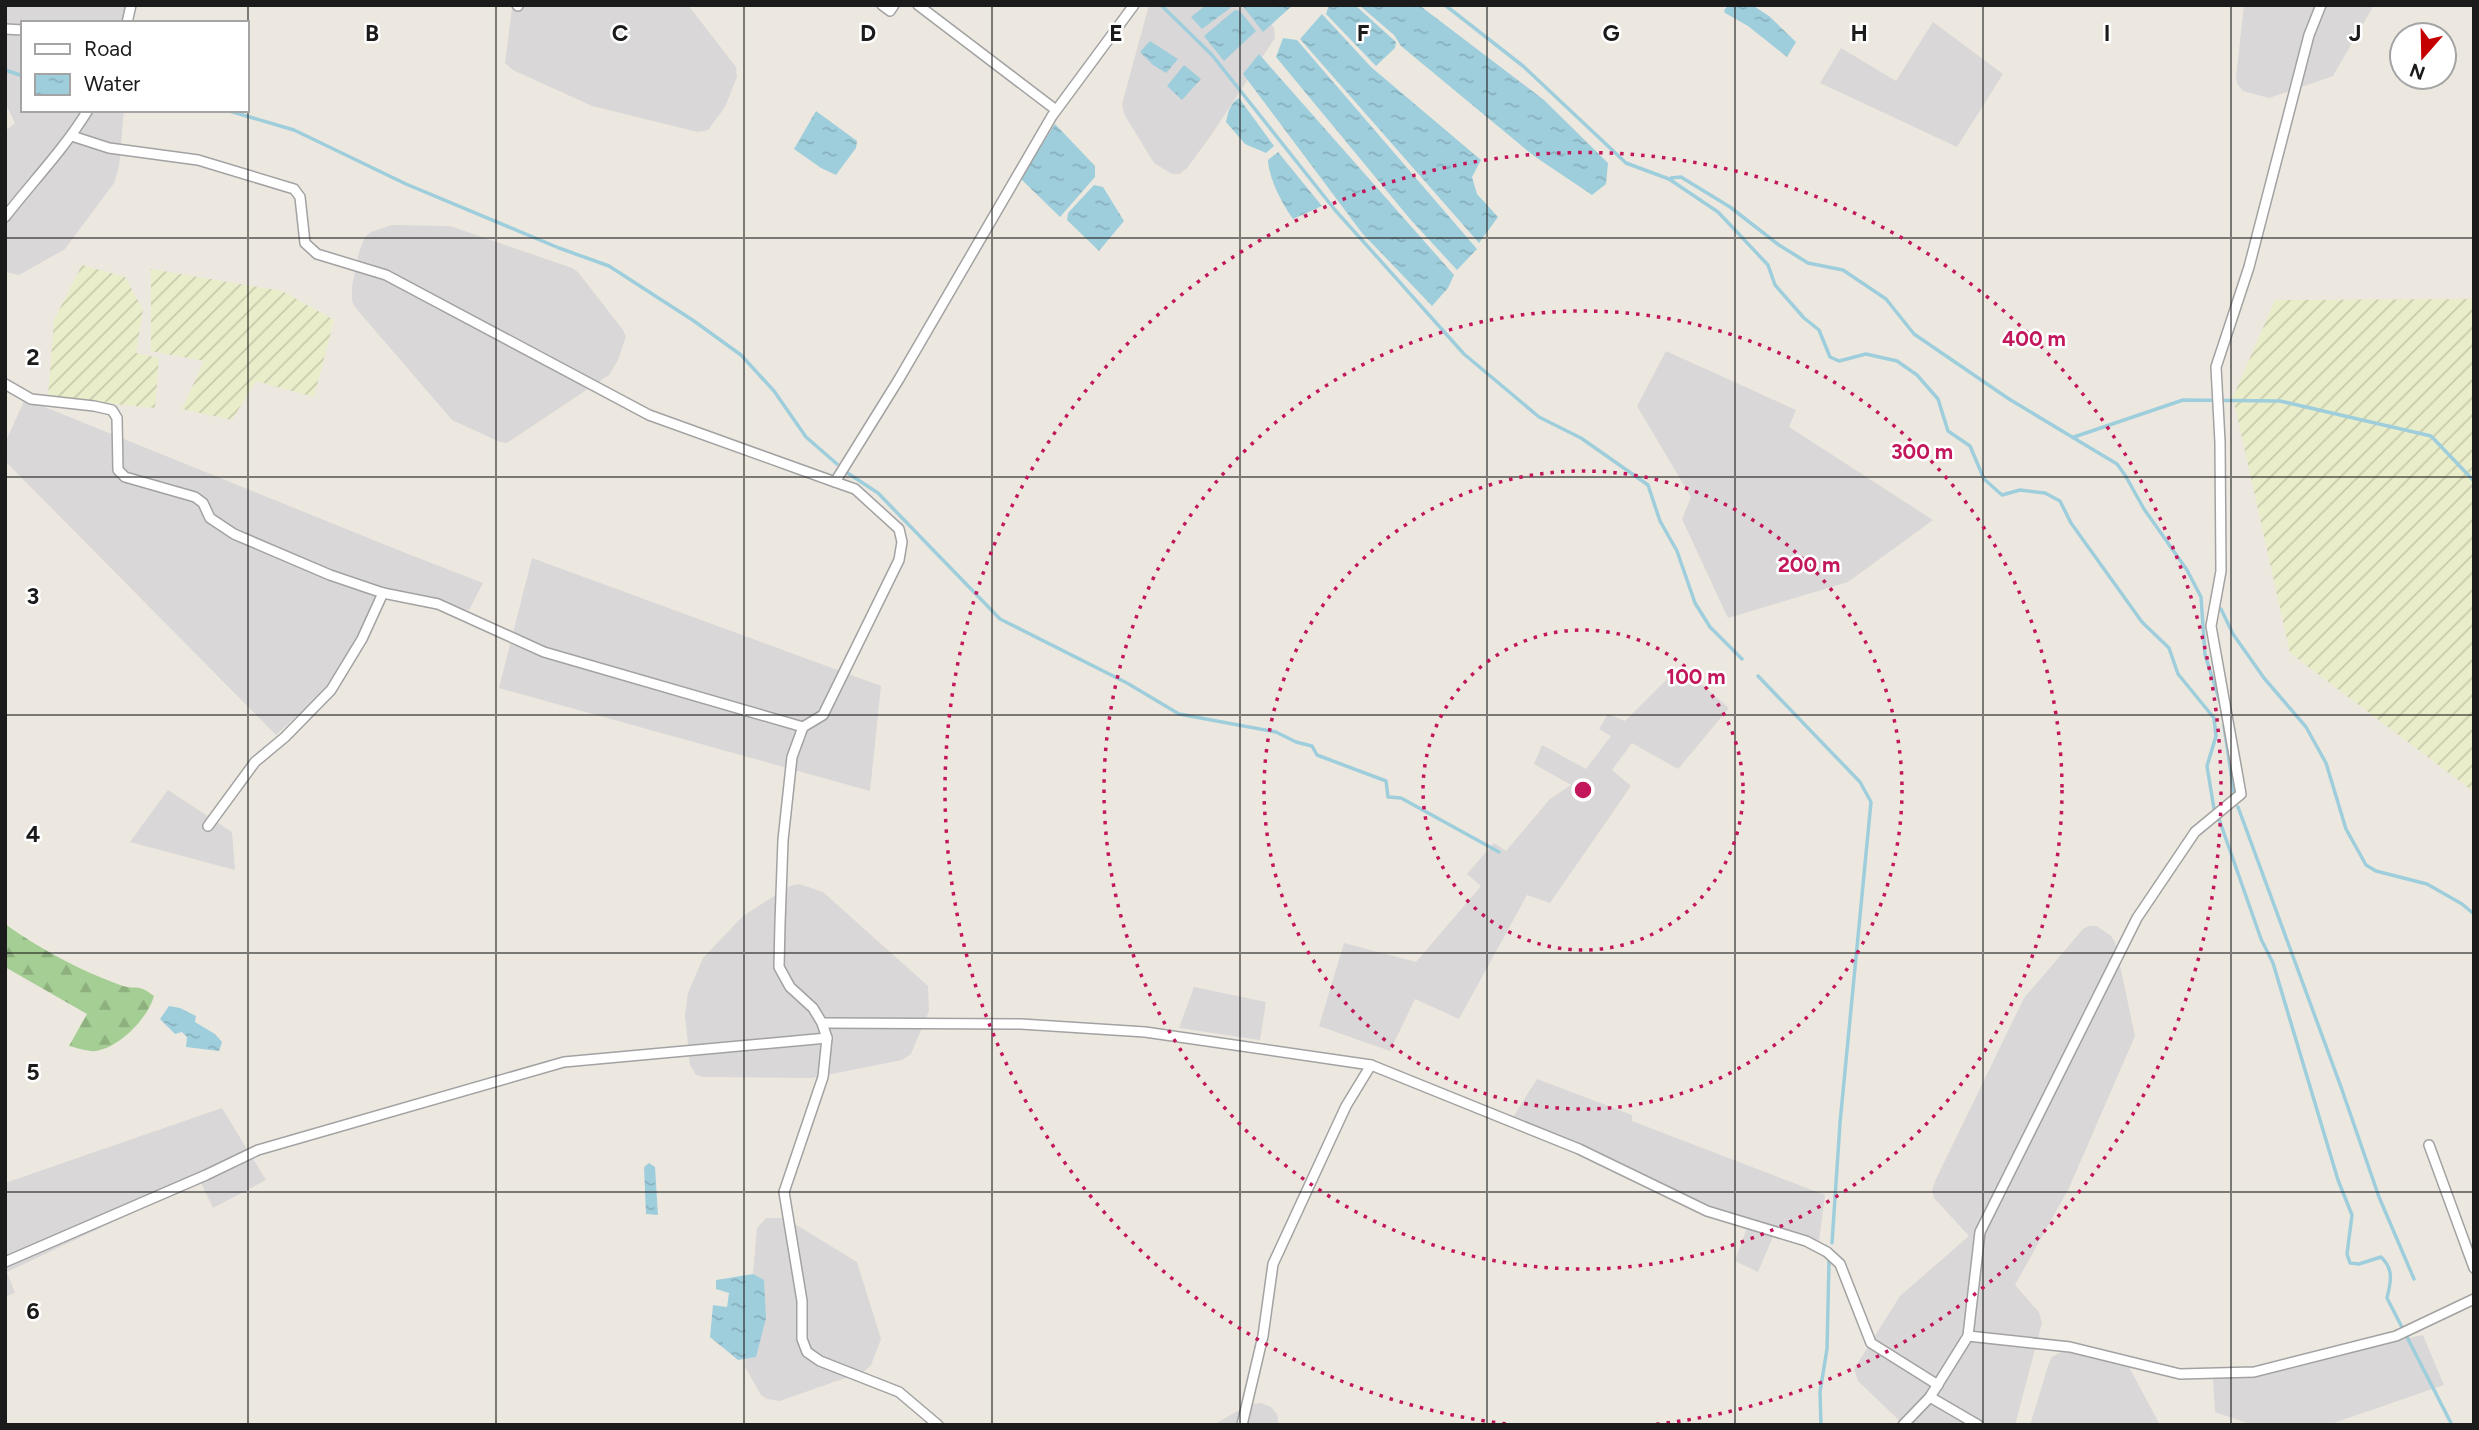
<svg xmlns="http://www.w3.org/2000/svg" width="2479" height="1430" viewBox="0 0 2479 1430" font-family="Figtree,sans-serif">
<defs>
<pattern id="farmland-furrows" width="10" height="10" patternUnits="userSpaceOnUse" patternTransform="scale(1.75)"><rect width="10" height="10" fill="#eaedc9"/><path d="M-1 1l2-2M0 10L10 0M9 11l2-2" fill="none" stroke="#c8cbac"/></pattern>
<pattern id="forest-firs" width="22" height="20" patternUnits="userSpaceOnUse" patternTransform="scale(1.75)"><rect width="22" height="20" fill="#a4ce93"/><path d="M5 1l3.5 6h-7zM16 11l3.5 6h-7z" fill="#8db07e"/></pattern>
<pattern id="water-ripples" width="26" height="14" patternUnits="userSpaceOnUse" patternTransform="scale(1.75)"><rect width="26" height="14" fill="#9ecedc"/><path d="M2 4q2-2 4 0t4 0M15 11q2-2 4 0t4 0" fill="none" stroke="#88b0bc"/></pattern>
</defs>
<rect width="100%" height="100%" fill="#ede8df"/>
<g fill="#d9d7d7">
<polygon points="5,5 132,5 132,23 23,23 23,110 124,110 119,167 114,183 65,249 19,275 5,272 5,131 15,123 5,102"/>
<polygon points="510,5 688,5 736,67 737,77 725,107 708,130 698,132 592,106 513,70 505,63 512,8"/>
<polygon points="1149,5 1260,5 1274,28 1275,38 1210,137 1187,168 1180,174 1172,174 1154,163 1124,114 1122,104"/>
<polygon points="2244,5 2374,5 2333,76 2269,98 2243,91 2238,85 2236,78"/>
<polygon points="1933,22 2003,74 1957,147 1820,83 1841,48 1896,81"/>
<polygon points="392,225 450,226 572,268 578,272 623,330 626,337 618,360 609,375 507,443 500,442 452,420 354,306 352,300 352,286 359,252 365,237 371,232"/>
<polygon points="1666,351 1796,410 1789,427 1933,520 1848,582 1728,618 1682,519 1691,497 1637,406"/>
<polygon points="25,399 403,552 483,583 469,610 377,596 355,644 322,692 276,735 5,461 5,443"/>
<polygon points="532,558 881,686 870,791 499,688"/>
<polygon points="1680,666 1729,708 1678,769 1632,743 1612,770 1631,786 1550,903 1527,895 1459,1019 1415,999 1390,1051 1319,1026 1344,943 1416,962 1481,886 1467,874 1494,843 1506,851 1550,799 1571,785 1534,764 1542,745 1586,769 1611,736 1599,729 1608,714 1625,721"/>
<polygon points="168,790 232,832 235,870 130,842"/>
<polygon points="799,884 823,892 928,986 929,1011 911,1054 902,1060 812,1078 704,1077 696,1075 690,1065 685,1015 688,993 703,958 743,916 790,886"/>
<polygon points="2089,926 2097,926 2111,936 2115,942 2135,1036 2069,1188 2015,1285 2039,1312 2042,1323 2015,1425 1904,1425 1858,1381 1854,1369 1900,1296 1969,1236 1934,1198 1932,1190 1936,1179 2024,998 2083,929"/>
<polygon points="1194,987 1266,1002 1260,1040 1179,1028"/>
<polygon points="1537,1079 1632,1115 1632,1121 1825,1195 1819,1241 1775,1232 1758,1272 1735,1261 1749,1222 1708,1208 1513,1117"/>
<polygon points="222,1108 266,1180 213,1208 200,1181 7,1272 15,1293 5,1297 5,1183"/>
<polygon points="766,1218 785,1218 857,1262 881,1339 871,1365 865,1371 780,1401 767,1399 761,1395 745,1367 757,1228"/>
<polygon points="2423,1335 2444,1385 2328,1425 2252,1425 2215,1412 2213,1378"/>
<polygon points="2061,1352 2088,1353 2114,1359 2129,1367 2160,1425 2030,1425 2049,1363 2052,1357"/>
<polygon points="1261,1403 1271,1407 1277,1414 1279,1425 1213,1425 1250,1404"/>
</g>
<g fill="url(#farmland-furrows)">
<polygon points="82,265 125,277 143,310 136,353 159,358 155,408 48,397 54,320"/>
<polygon points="151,269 282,291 334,320 314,397 256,381 232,420 182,409 204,361 151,351"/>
<polygon points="2474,299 2474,792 2290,653 2233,397 2275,300"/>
</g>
<path fill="url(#forest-firs)" d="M5,924C40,949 79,970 120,985C136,991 136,982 154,996C148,1018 120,1047 96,1051C89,1052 77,1048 69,1046L87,1014L5,967Z"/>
<g fill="url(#water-ripples)">
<polygon points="1206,5 1233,5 1233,6 1202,29 1191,17"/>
<polygon points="1242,5 1293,5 1263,32"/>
<polygon points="1329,5 1355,5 1396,42 1395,48 1376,66 1326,14"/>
<polygon points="1359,5 1419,5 1544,100 1608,163 1606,184 1592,195 1534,156 1401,46 1394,35"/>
<polygon points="1729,5 1752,5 1769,16 1796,42 1787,57 1748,26 1725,13 1724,10"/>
<polygon points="1235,10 1240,11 1256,31 1224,61 1204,36"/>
<polygon points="1322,14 1371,67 1481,160 1472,177 1477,194 1498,217 1479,243 1300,39"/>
<polygon points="1283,38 1297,40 1477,249 1457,270 1410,219 1276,57"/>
<polygon points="1150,41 1178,59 1166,73 1153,65 1140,52"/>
<polygon points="1259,54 1454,275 1448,288 1432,306 1362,233 1243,74"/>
<polygon points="1184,65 1201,79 1182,100 1167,86"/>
<path d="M1239,98L1274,146L1266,153L1245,144L1226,122C1228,112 1230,103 1239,98Z"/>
<polygon points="816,111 857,141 856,148 836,175 821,168 794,149"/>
<polygon points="1055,124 1095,166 1095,177 1060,217 1020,178"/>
<path d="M1278,152L1322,206L1293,219C1282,204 1269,179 1268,160Z"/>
<polygon points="1094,185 1103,187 1124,221 1099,251 1067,220 1068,213"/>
<polygon points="169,1006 180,1008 196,1016 195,1022 215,1034 222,1042 219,1051 186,1047 187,1037 182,1032 175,1034 160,1019"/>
<polygon points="649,1163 655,1167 658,1215 646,1214 644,1167"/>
<polygon points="753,1274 764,1280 766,1318 756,1357 738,1360 710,1337 713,1305 727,1307 729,1293 716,1289 716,1280"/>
</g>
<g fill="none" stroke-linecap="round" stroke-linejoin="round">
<g stroke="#9ecedc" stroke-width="3.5">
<polyline points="1161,5 1212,55 1335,210 1464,354 1539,417 1581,438 1648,485 1660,521 1677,551 1695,603 1710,627 1742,659"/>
<polyline points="1445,5 1523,66 1626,163 1669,179 1718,212 1768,265 1775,285 1804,318 1819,330 1830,357 1839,361 1866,354 1897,361 1917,375 1938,399 1948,431 1970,446 1984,479 2002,495 2020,490 2045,493 2060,501 2071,523 2142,622 2169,648 2178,674 2214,718 2216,736 2207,766 2214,809"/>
<polyline points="5,70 23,76"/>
<polyline points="226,110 294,130 406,184 559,248 609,266 694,321 741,355 774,391 806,437 837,464"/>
<polyline points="1671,178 1681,177 1730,207 1779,245 1808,263 1843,270 1886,299 1914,334 2009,399 2117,464 2125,475 2144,509 2187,570 2201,597 2205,655 2222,708"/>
<polyline points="2074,437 2183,400 2280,401 2431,436 2474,481"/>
<polyline points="846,472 878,493 1000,619 1127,683 1179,714 1276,732 1296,742 1312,746 1317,755 1386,781 1388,797 1401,798 1499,852"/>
<polyline points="2221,609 2233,634 2264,678 2306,727 2326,763 2346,829 2366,865 2376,871 2427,884 2462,904 2474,914"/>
<polyline points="1758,676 1860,782 1871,802 1840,1123 1832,1243"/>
<polyline points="2224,726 2234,793"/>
<polyline points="2238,807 2341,1087 2379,1197 2414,1279"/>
<path d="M2219,819L2261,939L2273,963L2338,1180L2352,1215L2347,1254L2350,1263L2359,1264L2381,1257C2394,1269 2391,1282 2387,1298L2452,1425"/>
<polyline points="1821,1425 1820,1392 1827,1349 1829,1261"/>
</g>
<g stroke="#a2a2a2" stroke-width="12">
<g id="minor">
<polyline points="517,5 518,6"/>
<polyline points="882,5 890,11 894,5"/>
<polyline points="918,5 1056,110"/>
<polyline points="127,23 131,5"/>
<polyline points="5,29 23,30"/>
<polyline points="72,136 109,148 198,160 294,189 300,197 305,243 317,254 386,275 649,415 835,482"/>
<path d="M5,217C33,181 65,148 88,110"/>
<polyline points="5,384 31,399 94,406 112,410 117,418 118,470 125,477 195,497 203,503 210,518 234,534 330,575 383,593 438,604 544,652 803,727"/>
<polyline points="208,826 255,762 285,737 331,690 362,639 383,593"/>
<polyline points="822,1023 1021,1024 1145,1032 1371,1065 1579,1149 1707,1211 1806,1241 1827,1252 1840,1264 1871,1343 1938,1385"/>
<polyline points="2429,1145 2474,1268"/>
<polyline points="5,1262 206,1175 258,1150 564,1062 827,1038"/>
<polyline points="1968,1336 2070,1347 2180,1374 2254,1372 2396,1336 2474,1299"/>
<polyline points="1930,1397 1978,1425"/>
<polyline points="938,1425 899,1392 820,1361 807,1352 802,1339 802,1301 784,1192 823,1077 827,1038 822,1023 813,1008 790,987 779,967 780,923 783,840 792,757 803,727 823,715 899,560 902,542 899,529 855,489 835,482 899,379 1052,116 1134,5"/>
<polyline points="1242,1425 1263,1336 1273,1264 1346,1106 1371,1065"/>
<polyline points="1903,1425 1930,1397 1968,1336 1980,1232 2137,918 2195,832 2241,794 2211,626 2221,571 2220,442 2216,367 2249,267 2309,35 2321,5"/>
</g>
</g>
<use href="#minor" stroke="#fff" stroke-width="9"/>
</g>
<path fill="none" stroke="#1b1b1b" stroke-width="2" stroke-opacity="0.55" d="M248,5V1425M496,5V1425M744,5V1425M992,5V1425M1240,5V1425M1487,5V1425M1735,5V1425M1983,5V1425M2231,5V1425M5,238H2474M5,477H2474M5,715H2474M5,953H2474M5,1192H2474"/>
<g fill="none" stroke="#c2185b" stroke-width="3.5" stroke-dasharray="3.5 7">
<circle cx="1583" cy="790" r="160"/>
<circle cx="1583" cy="790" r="319"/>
<circle cx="1583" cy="790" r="479"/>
<path d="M1516 1425A638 638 0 1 1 1650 1425"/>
</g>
<g font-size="23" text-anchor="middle" font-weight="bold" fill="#1b1b1b" stroke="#fff" stroke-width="5" stroke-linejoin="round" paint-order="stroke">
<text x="372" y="41">B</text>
<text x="620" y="41">C</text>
<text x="868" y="41">D</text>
<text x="1116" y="41">E</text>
<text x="1363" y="41">F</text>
<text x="1611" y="41">G</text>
<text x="1859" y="41">H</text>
<text x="2107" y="41">I</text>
<text x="2355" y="41">J</text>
<text x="33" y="365">2</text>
<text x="33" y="604">3</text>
<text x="33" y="842">4</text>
<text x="33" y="1080">5</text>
<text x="33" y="1319">6</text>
</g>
<circle cx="1583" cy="790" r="10" fill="#c2185b" stroke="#fff" stroke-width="3.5"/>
<g font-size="21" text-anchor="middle" font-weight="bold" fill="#c2185b" stroke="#fff" stroke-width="5" stroke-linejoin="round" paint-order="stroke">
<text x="2034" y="346">400 m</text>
<text x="1922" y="459">300 m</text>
<text x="1809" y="572">200 m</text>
<text x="1696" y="684">100 m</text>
</g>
<rect width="2479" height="1430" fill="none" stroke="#1b1b1b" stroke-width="14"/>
<rect x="21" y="21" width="228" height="91" fill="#ffffff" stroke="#a4a4a4" stroke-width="2"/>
<rect x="35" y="44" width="35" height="10" fill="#ffffff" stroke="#a4a4a4" stroke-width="2"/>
<text x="84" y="56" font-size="21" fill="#1b1b1b">Road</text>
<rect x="35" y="74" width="35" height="21" fill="url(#water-ripples)" stroke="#a4a4a4" stroke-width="2"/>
<text x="84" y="91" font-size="21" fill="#1b1b1b">Water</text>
<g transform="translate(2423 56) rotate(200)"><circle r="33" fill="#ffffff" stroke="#a4a4a4" stroke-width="2"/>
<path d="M0-5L12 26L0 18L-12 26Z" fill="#c50000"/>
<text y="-10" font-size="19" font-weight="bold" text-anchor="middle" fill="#1b1b1b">N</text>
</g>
</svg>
